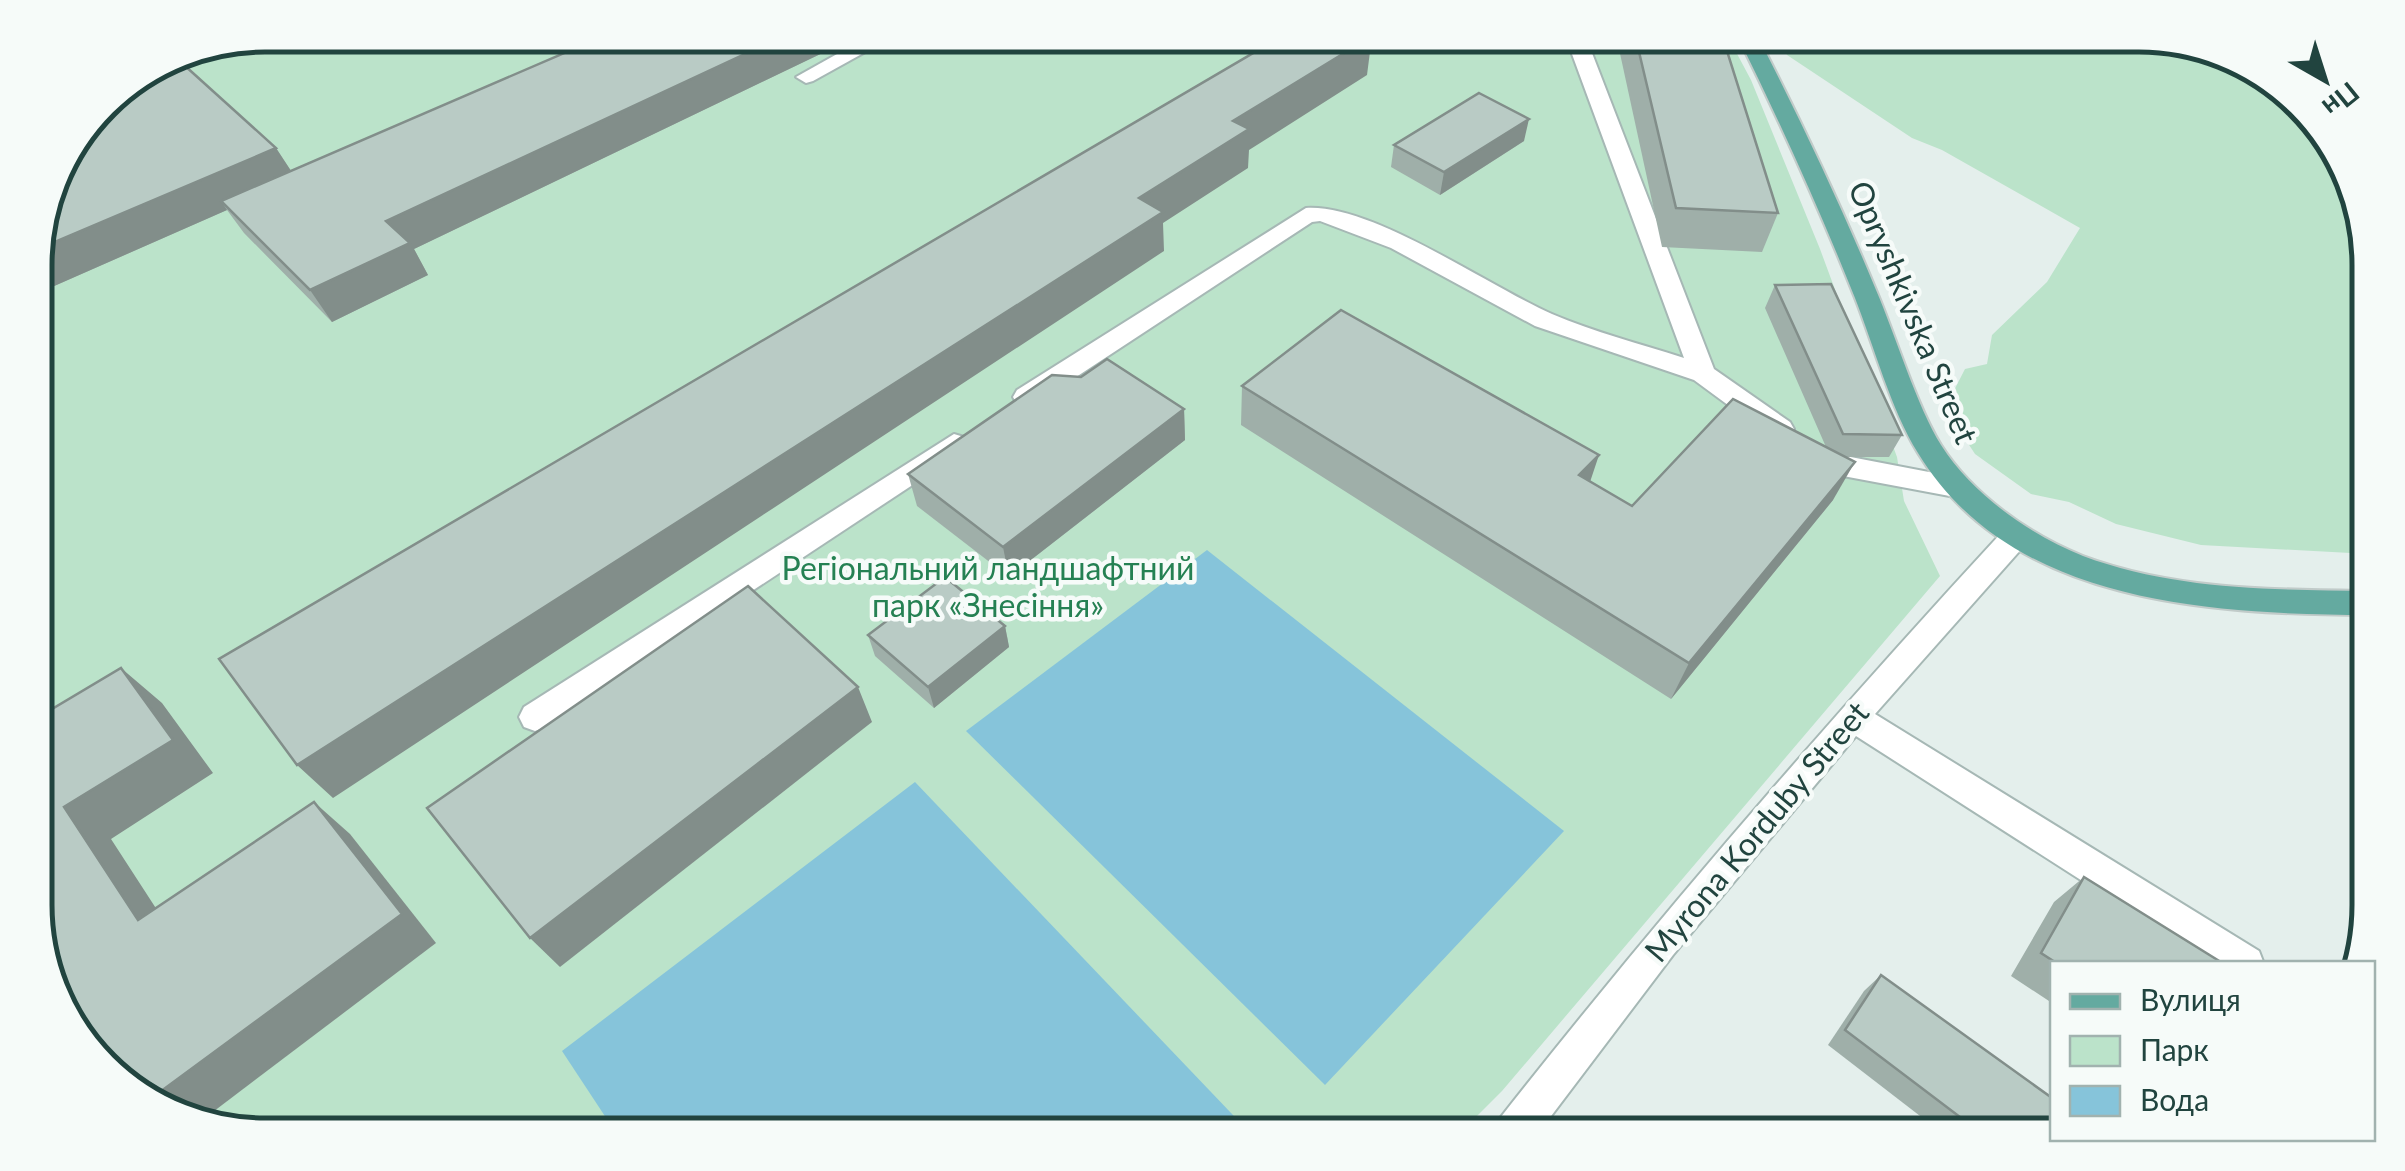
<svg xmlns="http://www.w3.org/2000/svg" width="2405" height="1171" viewBox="0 0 2405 1171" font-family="Lato,sans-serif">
<rect width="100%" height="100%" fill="#e4efec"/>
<g fill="#bbe3ca">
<polygon points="266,35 1727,35 1751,80 1820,249 1897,457 1904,501 1940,576 1502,1091 1457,1136 266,1136 164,1112 82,1045 37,936 36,250 113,93 178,52"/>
<polygon points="1779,35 2139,35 2241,59 2331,137 2368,236 2369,554 2201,545 2116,524 2069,502 2031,494 1975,454 1945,408 1965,369 1987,364 1992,335 2047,282 2080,228 1942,150 1912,138 1787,55"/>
</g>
<g fill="#86c4da">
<polygon points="1207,550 1564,831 1325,1085 966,731"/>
<polygon points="915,782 1253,1136 618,1136 562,1051"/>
</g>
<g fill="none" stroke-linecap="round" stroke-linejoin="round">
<g stroke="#a6b8b5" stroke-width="4">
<g id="minor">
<polygon points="871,35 896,35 813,81 806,83 796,77"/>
<path d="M1565,35H1585L1714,369L1790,422L1794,429L1790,436H1770L1694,380L1535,326L1391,248L1320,221L1312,222L1035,404H1017L1013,397L1017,390L1306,208C1373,204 1488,286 1552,314C1594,332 1641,344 1684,358Z"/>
<polygon points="954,434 964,437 968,444 964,451 546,727 535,731 524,727 519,717 524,707"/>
<polygon points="1817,446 1835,454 1955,477 1969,487 1955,497 1827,473 1803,456"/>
<path d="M2014,527L2024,530L2029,538L2024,546L1875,714L2259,951L2264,964H2212L1856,736L1673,955L1536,1136H1491L1497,1122C1658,917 1827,722 2004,530Z"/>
</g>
</g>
<g stroke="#c1cbc9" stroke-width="4">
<path id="major" d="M1737,35H1757C1800,119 1840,203 1876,290C1895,334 1917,407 1941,445C1972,494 2030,535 2083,556C2174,590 2274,590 2369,591V615C2212,614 2010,605 1918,453C1891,410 1874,346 1855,298C1819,208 1780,122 1737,35Z"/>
</g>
<use href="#minor" fill="#fff" fill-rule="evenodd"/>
<use href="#major" fill="#64aaa0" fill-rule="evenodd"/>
</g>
<g fill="#9fafa9">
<polygon points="606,35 860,35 414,249 428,275 332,322 244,233 227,210 36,294 36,250 276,148 291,171"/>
<polygon points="1616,35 1722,35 1778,213 1762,252 1662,247"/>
<polygon points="1524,141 1440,195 1391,167 1394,145"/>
<polygon points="1775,285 1902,435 1889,457 1845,457 1833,500 1671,699 1241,425 1242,386 1590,481 1632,506 1826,447 1765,308"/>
<polygon points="1081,377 1184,409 1185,440 1009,577 917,506 908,474"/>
<polygon points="1005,626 1009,647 934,708 875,656 868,635"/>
<polygon points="2084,877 2224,964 2052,964 2052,1003 2011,976 2054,902"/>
<polygon points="1881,975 2052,1136 1946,1136 1828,1045 1864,991"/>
</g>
<g fill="#828e8a">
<polygon points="786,35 860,35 414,249 428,275 332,322 310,290 386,221"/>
<polygon points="1372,36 1367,75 1249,150 1248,168 1163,223 1164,251 333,798 297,765 1139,198 1233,121"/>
<polygon points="1529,119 1524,141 1440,195 1444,172"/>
<polygon points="276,148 297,180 221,201 227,210 36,294 36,250"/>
<polygon points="1184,409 1185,440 1009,577 1003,547"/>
<polygon points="1599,455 1586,494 1579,475"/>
<polygon points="1855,462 1833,500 1671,699 1689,663"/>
<polygon points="1005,626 1009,647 934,708 928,687"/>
<polygon points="121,668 162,703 213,773 111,839 183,950 138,920 64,807"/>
<polygon points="858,687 872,722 560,967 530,938"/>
<polygon points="314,802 350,834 436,943 201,1121 164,1112 149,1100"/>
</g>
<g fill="#b9cbc5" stroke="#828e8a" stroke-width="2.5">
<polygon points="606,35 786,35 386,221 410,243 310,290 221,201"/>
<polygon points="1284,35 1368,35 1372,36 1233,121 1249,129 1139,198 1163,212 297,765 219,659"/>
<polygon points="1635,35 1722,35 1778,213 1676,208"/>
<polygon points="173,55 276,148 36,250 59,163 113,93"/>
<polygon points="1479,93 1529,119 1444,172 1394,145"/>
<polygon points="1831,284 1902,435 1843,434 1775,285"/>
<polygon points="1341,310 1599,455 1579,475 1632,506 1733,399 1855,462 1689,663 1242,386"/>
<polygon points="1107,359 1184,409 1003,547 908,474 1052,375 1081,377"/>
<polygon points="945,577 1005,626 928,687 868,635"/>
<polygon points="748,586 858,687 530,938 427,808"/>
<polygon points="121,668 173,740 64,807 138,920 314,802 402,914 149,1100 82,1045 37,936 37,718"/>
<polygon points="2084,877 2224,964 2058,964 2041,953"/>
<polygon points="1881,975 2052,1098 2052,1136 1985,1136 1845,1030"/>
</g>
<g text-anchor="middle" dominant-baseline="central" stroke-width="9" stroke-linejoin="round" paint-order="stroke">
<g font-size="32" fill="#21443f" stroke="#f6fbf9">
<text transform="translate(1914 312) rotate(67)">Opryshkivska Street</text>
<text transform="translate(1756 831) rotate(-50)">Myrona Korduby Street</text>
</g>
<g font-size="32" fill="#258153" stroke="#f6fbf9">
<text x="988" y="567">Регіональний ландшафтний<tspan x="988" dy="37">парк «Знесіння»</tspan></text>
</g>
</g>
<path d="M0 0H2405V1171H0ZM265 52H2139A213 213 0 0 1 2352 265V905A213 213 0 0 1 2139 1118H265A213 213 0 0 1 52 905V265A213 213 0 0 1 265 52Z" fill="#f6fbf9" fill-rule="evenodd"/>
<path fill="none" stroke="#21443f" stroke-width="5" d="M265 52H2139A213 213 0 0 1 2352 265V905A213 213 0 0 1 2139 1118H265A213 213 0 0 1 52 905V265A213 213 0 0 1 265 52Z"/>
<rect x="2050" y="961" width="325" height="180" fill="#f6fbf9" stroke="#a1b2af" stroke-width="2.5"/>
<rect x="2070" y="994" width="50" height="15" fill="#64aaa0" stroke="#a1b2af" stroke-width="2.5"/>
<text x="2140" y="1011" font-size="30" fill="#21443f">Вулиця</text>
<rect x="2070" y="1036" width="50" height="30" fill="#bbe3ca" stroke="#a1b2af" stroke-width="2.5"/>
<text x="2140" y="1061" font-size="30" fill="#21443f">Парк</text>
<rect x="2070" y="1086" width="50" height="30" fill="#86c4da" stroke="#a1b2af" stroke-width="2.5"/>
<text x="2140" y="1111" font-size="30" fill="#21443f">Вода</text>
<g transform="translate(2325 80) rotate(141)" stroke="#f6fbf9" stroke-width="8" paint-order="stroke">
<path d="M0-8L18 38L0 25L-18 38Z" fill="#21443f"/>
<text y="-15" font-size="28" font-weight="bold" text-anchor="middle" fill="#21443f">Пн</text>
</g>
</svg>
